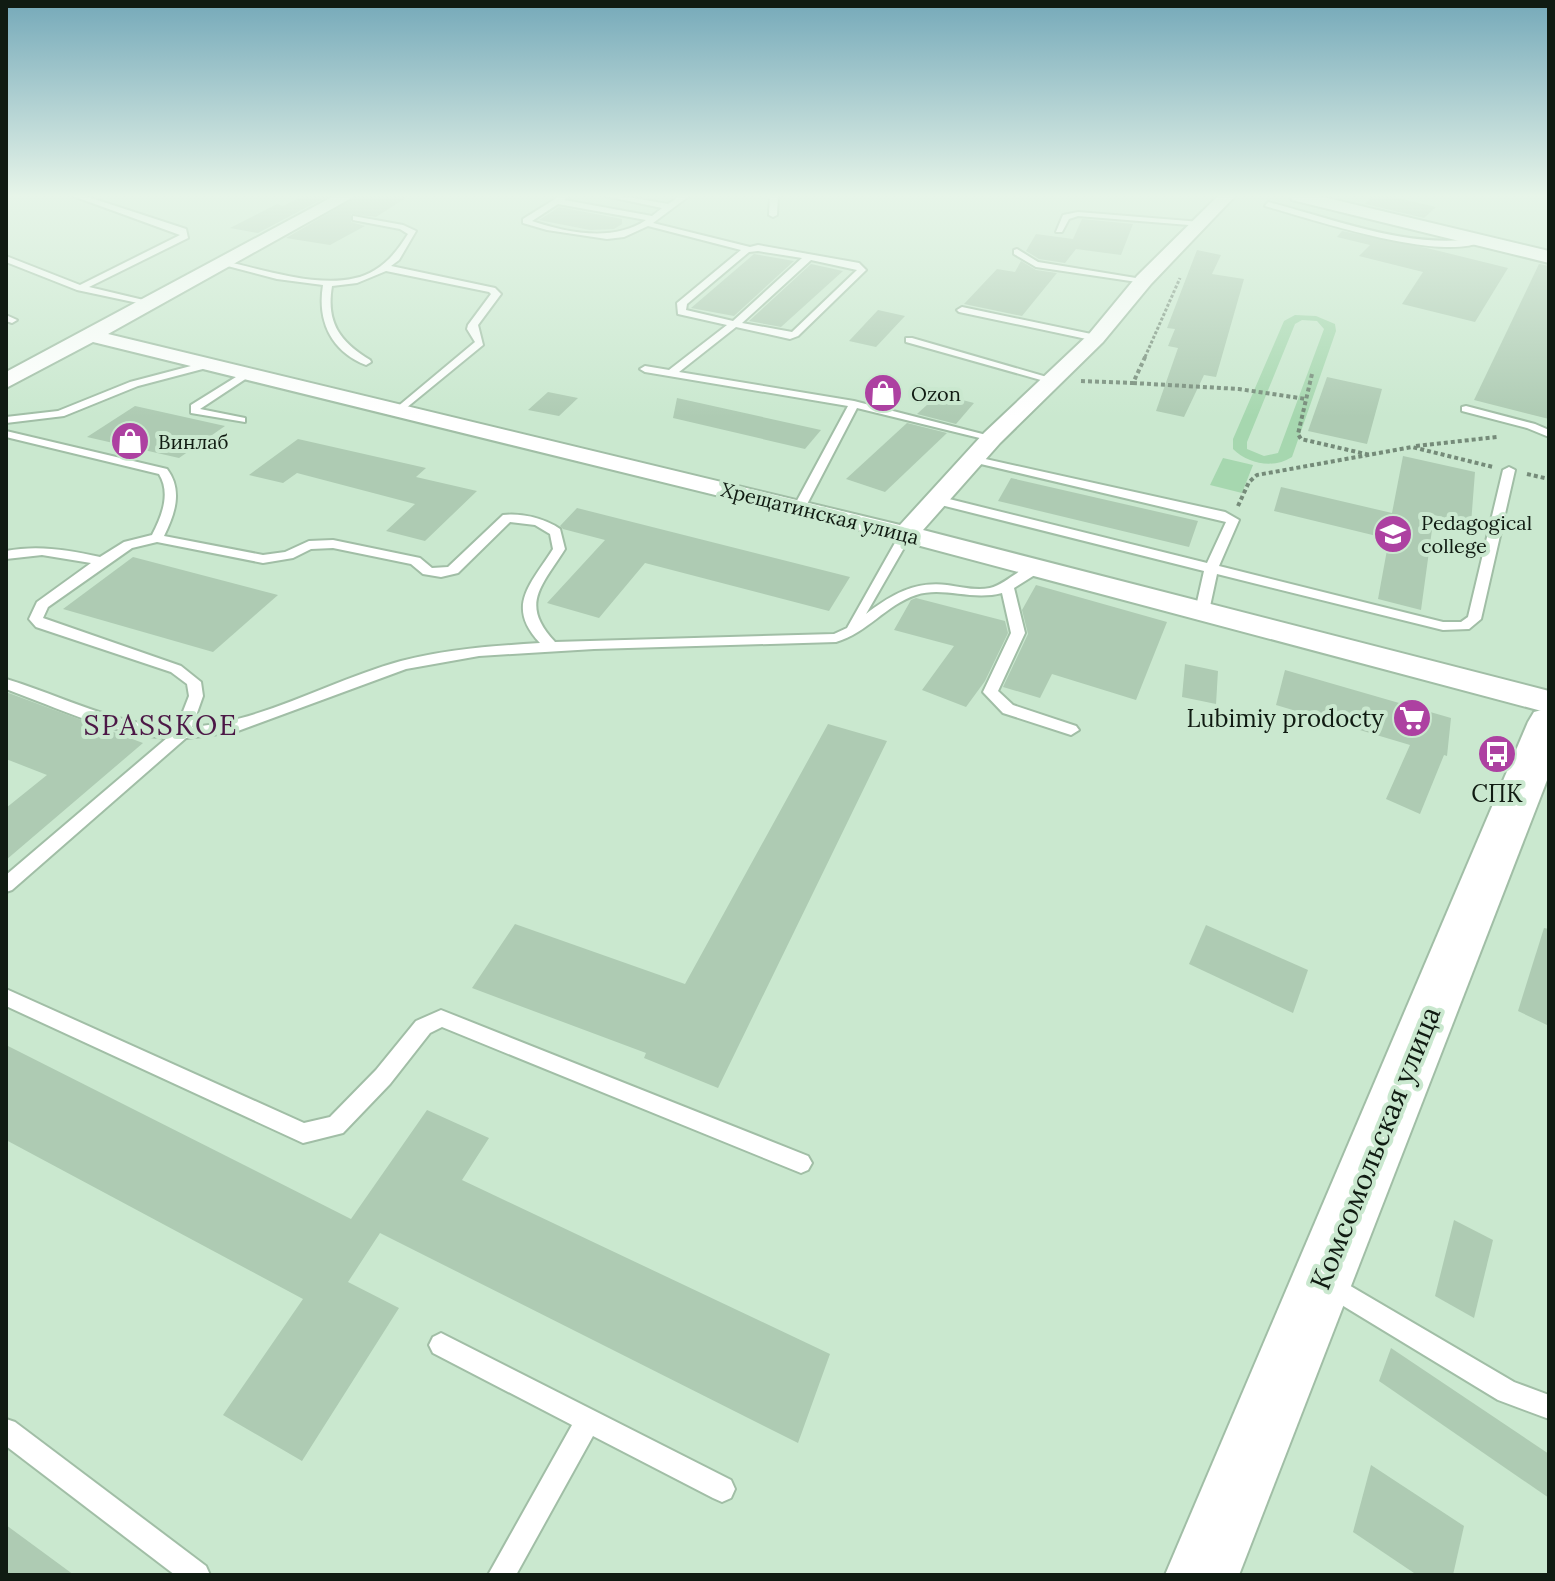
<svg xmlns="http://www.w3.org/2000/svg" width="1555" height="1581" viewBox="0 0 1555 1581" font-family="Lora,serif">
<rect width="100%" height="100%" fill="#cae8cf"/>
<g fill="#a6d7af" fill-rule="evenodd">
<path d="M1295,315L1316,316L1335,324L1336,331L1292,457C1274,469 1248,464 1233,449V439L1284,321ZM1302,320L1317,321L1324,329L1278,453L1264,456L1247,449V442L1295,324Z"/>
<polygon points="1223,458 1253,465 1242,493 1210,485"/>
</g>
<g fill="#aecbb3">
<polygon points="303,196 328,196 258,233 230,228 277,204 283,206"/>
<polygon points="358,196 409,196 376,217 351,214 351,222 365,226 330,245 286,238"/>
<polygon points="1372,196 1389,196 1436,207 1424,218 1365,204"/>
<polygon points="559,207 622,219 622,224 614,229 590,230 539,220"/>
<polygon points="1082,219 1133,224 1121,255 1076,249 1065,263 1039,259 1026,251 1036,234 1073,239"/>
<polygon points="1342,231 1431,249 1508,268 1475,322 1402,304 1423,272 1359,256 1370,245 1337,237"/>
<polygon points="1197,250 1221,255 1212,274 1244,279 1216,377 1204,375 1184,417 1156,411 1178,348 1168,346 1175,329 1167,328"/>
<polygon points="754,254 794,261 734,316 691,308"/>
<polygon points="1021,261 1036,270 1057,273 1022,316 964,304 997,269 1015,272"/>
<polygon points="811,264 843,271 781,327 749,321"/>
<polygon points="1539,264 1549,266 1549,419 1474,400"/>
<polygon points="878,310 905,316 876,347 849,341"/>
<polygon points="1327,377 1382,389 1367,444 1308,431"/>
<polygon points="548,392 578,398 559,416 528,410"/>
<polygon points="939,394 974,403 956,424 917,414"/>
<polygon points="677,398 821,430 805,449 673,418"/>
<polygon points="135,406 225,426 179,458 87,437"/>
<polygon points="907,423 947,433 885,492 846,479"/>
<polygon points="298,439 426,468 416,477 477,491 425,541 386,531 415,504 297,473 283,483 249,475"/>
<polygon points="1403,456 1475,472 1471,524 1434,515 1421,610 1378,599 1389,539 1274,511 1281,487 1392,513"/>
<polygon points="1011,478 1198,521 1189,547 998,501"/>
<polygon points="577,508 850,577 829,611 645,563 599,618 547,603 605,540 563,529 560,526"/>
<polygon points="133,557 278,595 213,652 63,609"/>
<polygon points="1036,585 1167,622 1136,700 1052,674 1040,698 1003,687 1028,634 1022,610"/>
<polygon points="916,598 1005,621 1008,633 985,681 966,707 922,690 954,646 894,630 911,600"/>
<polygon points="1185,664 1218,671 1216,704 1182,697"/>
<polygon points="1285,670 1451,718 1447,756 1444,755 1420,814 1386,799 1410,745 1276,705"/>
<polygon points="6,692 143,743 6,860 6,808 47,775 6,759"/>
<polygon points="828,724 887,741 718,1088 644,1058 646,1053 472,988 515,924 685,984"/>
<polygon points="1206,925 1308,970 1293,1013 1189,964"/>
<polygon points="1544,928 1549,929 1549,1026 1518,1011"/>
<polygon points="6,1045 351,1219 427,1110 489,1138 462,1180 830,1354 798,1443 380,1233 348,1282 399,1308 302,1461 223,1415 303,1299 6,1140"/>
<polygon points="1454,1220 1493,1240 1474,1318 1435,1296"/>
<polygon points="1391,1348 1549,1454 1549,1498 1379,1381"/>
<polygon points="1371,1465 1464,1526 1453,1575 1417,1575 1353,1532"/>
<polygon points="6,1525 74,1575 6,1575"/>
</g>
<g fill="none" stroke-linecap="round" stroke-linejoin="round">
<g stroke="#a1bea6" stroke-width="4">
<g id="lane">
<polygon points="73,196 85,196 186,229 188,238 89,287 152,302 152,306 77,290 6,262 6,256 80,285 180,235"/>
<path d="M560,196H569L564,200L652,216L662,208L605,196H622L668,204L680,196H689L653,223L750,247L758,245L859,263L866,270L798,336L790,339L736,327L679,372L854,401L998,438L992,441L857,408L805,508L803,511H795L793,508L848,406L645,372L640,369L645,366L669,370L727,325L678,314L677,303L741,250L648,226L624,237L607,239L547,230L523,223V219ZM558,204L646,220C614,242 567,233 532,221ZM758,251L802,258L733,321L686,310L687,304L749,252ZM811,260L857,270L792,332L742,323Z"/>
<polygon points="770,196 778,196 777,215 773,217 769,215"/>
<path d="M1268,202C1335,219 1409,250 1479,238L1483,241C1442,263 1312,219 1265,206Z"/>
<polygon points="1078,212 1201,222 1205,224 1201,226 1078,216 1069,219 1062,232 1056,232 1063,215"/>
<path d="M353,216L403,225L416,231L399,260L391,266L495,288L501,294L478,325L483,345L400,413L395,410L396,408L475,342L467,329L468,325L491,294L489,292L386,271L357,283L332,286C326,322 339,341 370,360L371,362L366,365C331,351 317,321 323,285L277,279L220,264L224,261C266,270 336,295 375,270C390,261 399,248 408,234L400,229L353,220Z"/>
<polygon points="1017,249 1038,262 1148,280 1144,283 1036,267 1014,254 1014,250"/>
<polygon points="962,307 1096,335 1101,338 1096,341 959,312 957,310"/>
<polygon points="6,315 17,320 12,323 6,321"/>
<polygon points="906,338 912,338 1057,380 1048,382 906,342"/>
<polygon points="210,361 215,364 214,366 138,386 64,416 6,423 6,417 58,411 130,382"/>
<polygon points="244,372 253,374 200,409 245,418 245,422 191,413 191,405"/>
<polygon points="1466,406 1535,424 1549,430 1549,437 1527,428 1462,411 1462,407"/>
<path d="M6,431L167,469C183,490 175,514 164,536L263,555L285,552L309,541L333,540L420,558L432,568L448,567L503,515C522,513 544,518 560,529L565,549C542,586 519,604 555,642L834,634L847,628L900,534L906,530L912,534L866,614C891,595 914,581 947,585C961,587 976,591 990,588C1007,584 1023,563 1041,565V571L1014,588L1025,633L998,691L1013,705L1076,726L1079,730L1071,735L1003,713L983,692L1011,633L1002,593C971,601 943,586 916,595C886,605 867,633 836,642L594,649L479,656L406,669L235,732L186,738L12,890L6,892V875L167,738C111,734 58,708 6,689V679C63,696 116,726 177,727L189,696L187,684L171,672L36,627L29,619L37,602L91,563L42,555L6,559V551C38,545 68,550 100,557L124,542L152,535C162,516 171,493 159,474L6,437ZM510,522L535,525L550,534L553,549C531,584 505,606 540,643C493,646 446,649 401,661C331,680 265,721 192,727L203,696L201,682L181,666L43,618L48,607L132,548L157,542L263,563L293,558L311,549L333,548L411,564L423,574L441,577L458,573Z"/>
<polygon points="972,456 1225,512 1239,520 1219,566 1443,622 1461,622 1468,617 1503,470 1509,467 1515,470 1481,619 1469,629 1443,630 1217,574 1209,611 1207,614 1197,614 1195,611 1204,571 933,503 931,500 937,496 1207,563 1226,522 968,461 968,457"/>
<polygon points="6,989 304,1123 330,1117 376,1070 416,1021 441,1010 808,1156 812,1163 808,1170 801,1173 442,1027 430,1033 390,1084 343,1133 303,1143 6,1006"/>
<polygon points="1330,1274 1514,1382 1549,1395 1549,1419 1498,1400 1322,1293 1319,1285 1322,1277"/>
<polygon points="441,1333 731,1480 735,1489 731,1498 722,1502 713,1498 593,1436 516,1575 488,1575 572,1425 433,1353 429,1345 433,1337"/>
<polygon points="6,1419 15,1422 206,1566 210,1575 175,1575 6,1446"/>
</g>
</g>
<g stroke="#a1bea6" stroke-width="4">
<g id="street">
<polygon points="334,196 355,196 108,334 900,525 984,433 1089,334 1137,276 1218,196 1235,196 1151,284 1103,342 1000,443 923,530 1549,691 1549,713 898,540 93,342 6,388 6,372"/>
<polygon points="1290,196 1319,196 1549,251 1549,263 1292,200"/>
</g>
</g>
<g stroke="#a1bea6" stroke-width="4">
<polygon id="secondary" points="1549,708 1549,775 1239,1575 1165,1575 1528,722 1534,712"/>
</g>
<polyline stroke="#758b79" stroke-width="3" stroke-dasharray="3 2" stroke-linecap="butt" points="1145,357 1180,278"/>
<g stroke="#758b79" stroke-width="4" stroke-dasharray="4 3" stroke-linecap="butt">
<polyline points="1312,374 1298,434 1301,439 1370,455"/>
<polyline points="1081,381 1133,383 1146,355"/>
<polyline points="1133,383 1239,389 1306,399"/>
<polyline points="1416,446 1497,437"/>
<polyline points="1527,474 1549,479"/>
<polyline points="1238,506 1249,482 1257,475 1412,447 1493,467"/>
</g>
<use href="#lane" fill="#fff" fill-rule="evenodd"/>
<use href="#street" fill="#fff" fill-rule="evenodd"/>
<use href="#secondary" fill="#fff" fill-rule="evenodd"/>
</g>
<linearGradient id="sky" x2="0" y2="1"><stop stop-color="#75a9b9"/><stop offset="0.47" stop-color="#e7f5e9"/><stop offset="1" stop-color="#e7f5e9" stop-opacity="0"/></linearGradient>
<rect width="1555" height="417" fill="url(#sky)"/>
<defs>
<g id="shop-disc" transform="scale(2)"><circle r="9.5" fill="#ad41a1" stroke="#cae8cf"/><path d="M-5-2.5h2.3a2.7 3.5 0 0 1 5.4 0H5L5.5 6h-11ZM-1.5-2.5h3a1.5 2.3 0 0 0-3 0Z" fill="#fff"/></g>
<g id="university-disc" transform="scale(2)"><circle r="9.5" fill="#ad41a1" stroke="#cae8cf"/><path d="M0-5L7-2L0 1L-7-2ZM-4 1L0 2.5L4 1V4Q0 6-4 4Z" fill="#fff"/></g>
<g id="supermarket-disc" transform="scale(2)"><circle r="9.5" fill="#ad41a1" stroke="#cae8cf"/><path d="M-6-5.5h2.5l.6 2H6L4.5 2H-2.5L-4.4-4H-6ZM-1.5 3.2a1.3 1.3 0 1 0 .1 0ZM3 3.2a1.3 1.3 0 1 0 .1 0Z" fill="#fff"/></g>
<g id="bus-disc" transform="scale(2)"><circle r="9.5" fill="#ad41a1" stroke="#cae8cf"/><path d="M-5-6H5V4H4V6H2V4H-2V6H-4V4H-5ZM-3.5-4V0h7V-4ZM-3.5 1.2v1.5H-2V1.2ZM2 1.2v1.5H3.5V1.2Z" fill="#fff"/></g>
</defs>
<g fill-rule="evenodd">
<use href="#shop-disc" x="883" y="393"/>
<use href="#shop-disc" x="130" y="441"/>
<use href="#university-disc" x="1393" y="534"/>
<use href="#supermarket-disc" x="1412" y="718"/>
<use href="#bus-disc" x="1497" y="754"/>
</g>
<g text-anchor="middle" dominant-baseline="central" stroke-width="8" stroke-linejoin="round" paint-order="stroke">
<g font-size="20" fill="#101b12" stroke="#cae8cf" text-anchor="start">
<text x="911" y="393">Ozon</text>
<text x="158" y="441">Винлаб</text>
<text x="1421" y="522">Pedagogical<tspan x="1421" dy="23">college</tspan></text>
</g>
<g font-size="20" fill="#101b12" stroke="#cae8cf">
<text transform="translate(820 513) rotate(14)">Хрещатинская улица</text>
</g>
<g font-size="24" fill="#101b12" stroke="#cae8cf" text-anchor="end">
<text x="1384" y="718">Lubimiy prodocty</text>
<text x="1497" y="793" text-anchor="middle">СПК</text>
</g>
<g font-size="28" letter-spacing="2" fill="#4c1846" stroke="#cae8cf">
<text x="161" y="725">SPASSKOE</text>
</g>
<g font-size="28" fill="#101b12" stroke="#cae8cf">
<text transform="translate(1375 1148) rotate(-68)">Комсомольская улица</text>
</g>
</g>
<rect width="1555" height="1581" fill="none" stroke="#101b12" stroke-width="16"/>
</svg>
